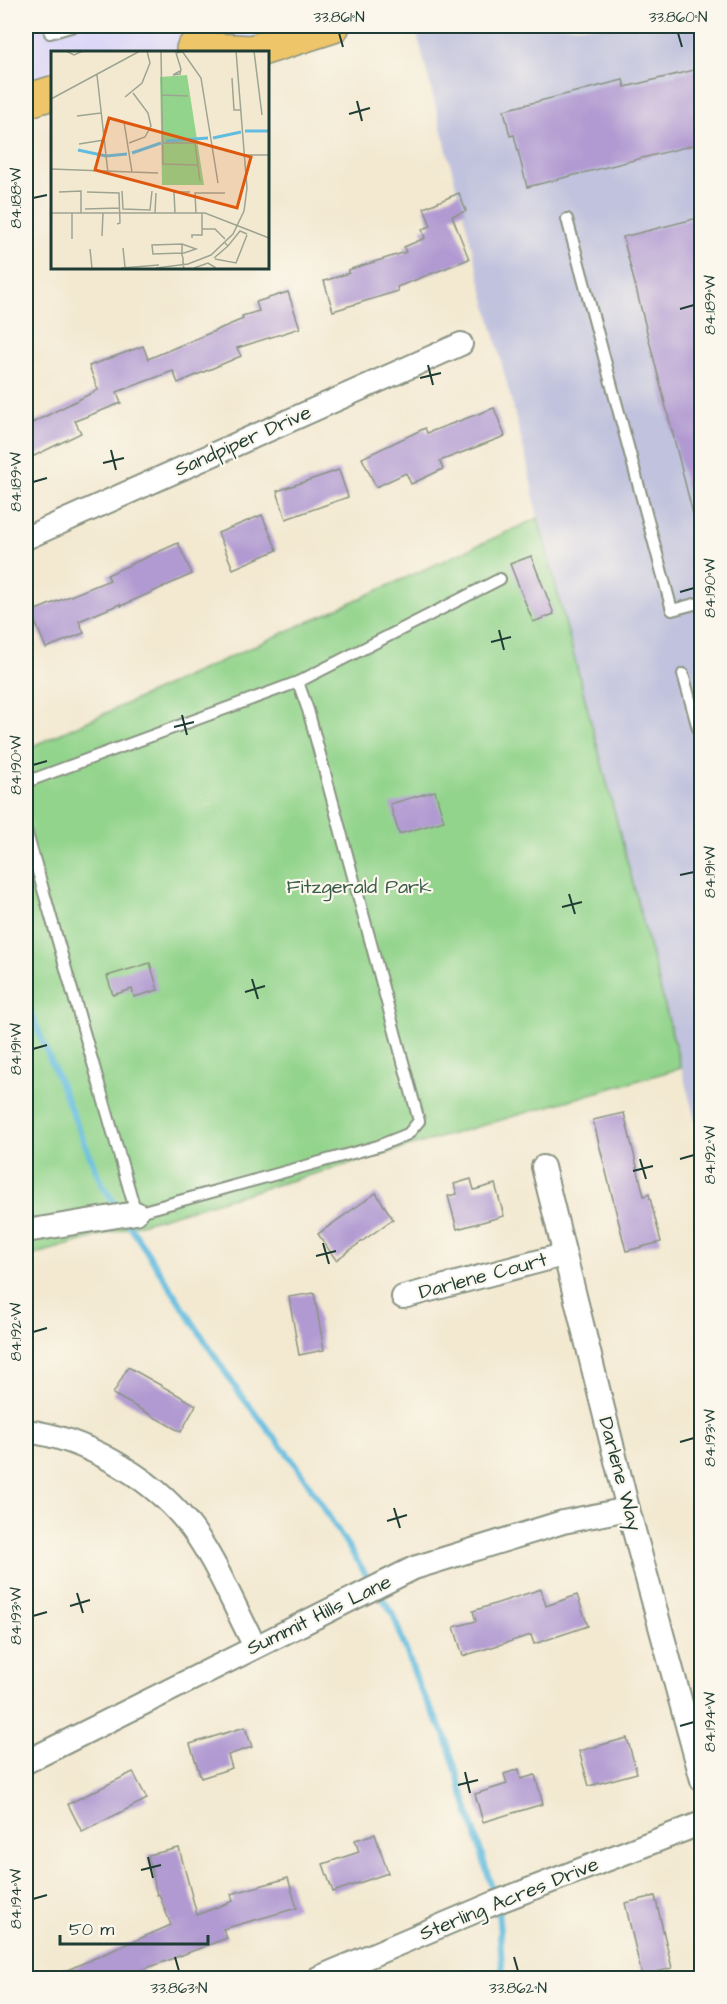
<svg xmlns="http://www.w3.org/2000/svg" width="727" height="2004" viewBox="0 0 727 2004" font-family="'Architects Daughter',sans-serif">
<rect width="100%" height="100%" fill="#fbf7ec"/>
<filter id="ink" filterUnits="userSpaceOnUse"><feTurbulence type="fractalNoise" baseFrequency=".0167" numOctaves="2"/><feDisplacementMap in="SourceGraphic" scale="12" xChannelSelector="R" yChannelSelector="G"/><feConvolveMatrix kernelMatrix="1 2 1 2 8 2 1 2 1" color-interpolation-filters="sRGB"/></filter>
<filter id="wash" filterUnits="userSpaceOnUse"><feTurbulence type="fractalNoise" baseFrequency=".008" numOctaves="4" result="noise"/><feDisplacementMap in="SourceGraphic" scale="24" xChannelSelector="R" yChannelSelector="G"/><feGaussianBlur stdDeviation="1.35" result="paint"/><feColorMatrix in="noise" values="0 0 0 0 0 0 0 0 0 0 0 0 0 0 0 0 0 1.4 0 .05"/><feComposite in="paint" operator="in"/></filter>
<g filter="url(#wash)">
<rect width="100%" height="100%" fill="#f3e9d1"/>
<polygon fill="#dbd6f7" points="26,26 303,26 218,52 52,52 52,105 26,113"/>
<polygon fill="#c1c2dd" points="415,26 701,26 701,1143 538,518 526,458"/>
<polygon fill="#93d48c" stroke="#598860" stroke-width="1.5" points="538,518 681,1068 26,1257 26,749"/>
<g fill="none" stroke-linecap="round" stroke-linejoin="round">
<g stroke="#61bcdf" stroke-width="6">
<polyline points="26,1001 102,1185 120,1211"/>
<polyline points="126,1220 239,1393 297,1466 372,1584"/>
<polyline points="378,1592 393,1614 420,1689 445,1735 495,1898"/>
<polyline points="498,1907 503,1978"/>
</g>
</g>
<g id="blocks">
<g fill="#b19ad1">
<polygon points="702,68 702,143 527,187 514,135 510,136 504,110 623,80 625,87"/>
<polygon points="459,193 466,211 452,216 469,259 397,287 398,291 333,311 324,281 349,273 348,270 406,252 404,247 425,238 422,229 431,226 424,208"/>
<polygon points="702,217 702,525 696,526 623,237"/>
<polygon points="288,292 300,328 237,348 241,356 178,383 173,371 117,392 121,403 75,421 81,433 32,457 26,444 26,426 98,390 89,366 143,346 148,359 243,319 242,316 259,311 256,302"/>
<polygon points="494,408 505,436 440,461 443,469 411,484 406,473 376,487 362,458 425,428 427,433"/>
<polygon points="339,470 348,497 286,519 277,491"/>
<polygon points="262,515 277,550 233,569 218,533"/>
<polygon points="178,543 192,574 121,606 120,604 79,621 84,633 46,648 31,612 110,580 107,575"/>
<polygon points="531,556 554,614 533,622 510,564"/>
<polygon points="435,791 444,821 399,834 390,804"/>
<polygon points="150,963 158,990 134,997 132,989 113,995 107,976"/>
<polygon points="624,1113 644,1196 649,1194 661,1242 626,1251 593,1120"/>
<polygon points="471,1179 474,1190 495,1184 504,1216 457,1229 448,1196 457,1194 454,1184"/>
<polygon points="376,1193 393,1219 336,1260 318,1234"/>
<polygon points="314,1293 324,1350 299,1355 289,1297"/>
<polygon points="128,1367 196,1405 181,1432 113,1394"/>
<polygon points="541,1589 546,1606 577,1595 588,1626 534,1644 531,1635 463,1656 454,1627 476,1621 473,1611"/>
<polygon points="245,1727 252,1747 228,1755 232,1768 201,1778 190,1744"/>
<polygon points="627,1738 637,1773 589,1786 579,1751"/>
<polygon points="519,1769 521,1779 535,1775 543,1804 483,1822 475,1794 507,1784 504,1774"/>
<polygon points="133,1772 147,1799 82,1832 68,1804"/>
<polygon points="375,1834 388,1873 333,1892 323,1864 359,1852 355,1840"/>
<polygon points="179,1848 197,1915 233,1901 231,1894 288,1878 297,1908 223,1929 227,1938 142,1970 143,1974 131,1978 49,1978 171,1925 159,1894 157,1895 148,1855"/>
<polygon points="655,1896 672,1968 642,1976 625,1903"/>
</g>
</g>
</g>
<g filter="url(#ink)">
<use href="#blocks" fill-opacity="0" stroke="#899382" stroke-width="1.5"/>
<g fill="none" stroke-linecap="round" stroke-linejoin="round">
<g stroke="#899382" stroke-width="14">
<g id="service">
<polyline points="50,33 74,26"/>
<polyline points="567,219 672,610 702,602"/>
<polyline points="683,674 702,743"/>
<polyline points="26,782 298,682 500,579"/>
<polyline points="26,830 136,1213 378,1146 408,1134 419,1121 308,710 298,682"/>
</g>
</g>
<g stroke="#899382" stroke-width="26">
<g id="minor">
<polyline points="26,538 461,344"/>
<polyline points="543,1167 628,1509 702,1780"/>
<polyline points="26,1231 136,1213"/>
<polyline points="403,1297 563,1255"/>
<path d="M26,1431C84,1438 149,1476 186,1521C214,1555 234,1607 255,1646"/>
<polyline points="26,1762 414,1568 563,1522 628,1509"/>
<polyline points="318,1978 497,1902 702,1823"/>
</g>
</g>
<g stroke="#899382" stroke-width="36">
<g id="primary">
<polyline points="193,49 252,52 333,26"/>
<polyline points="26,101 52,93"/>
</g>
</g>
<use href="#service" stroke="#fff" stroke-width="10"/>
<use href="#minor" stroke="#fff" stroke-width="22"/>
<use href="#primary" stroke="#eec569" stroke-width="33"/>
</g>
</g>
<path fill="none" stroke="#1f3d34" stroke-width="2" d="M339,33L343,47M678,33L682,47M357,101L362,121M349,114L370,108M33,198L47,195M680,309L694,305M428,365L433,385M420,378L441,373M111,450L116,470M103,463L124,458M33,482L47,478M680,592L694,588M499,630L504,650M491,642L511,637M182,715L187,735M174,727L194,722M33,765L47,761M680,875L694,872M569,894L575,914M562,907L582,902M252,979L258,999M245,992L265,986M33,1049L47,1045M640,1159L646,1179M680,1159L694,1155M633,1171L653,1166M323,1243L329,1264M316,1256L336,1251M33,1332L47,1328M680,1442L694,1438M394,1508L400,1528M387,1521L407,1515M77,1593L83,1613M70,1606L90,1600M33,1616L47,1612M680,1726L694,1722M465,1772L470,1793M458,1785L478,1780M148,1857L153,1878M141,1870L161,1865M33,1899L47,1895M175,1957L179,1971M514,1957L518,1971"/>
<g text-anchor="middle" dominant-baseline="central" stroke-width="4.5" stroke-linejoin="round" paint-order="stroke">
<g font-size="20" fill="#1f3d34" stroke="#fbf7ec">
<text transform="translate(243 441) rotate(-24)">Sandpiper Drive</text>
<text transform="translate(483 1276) rotate(-15)">Darlene Court</text>
<text transform="translate(620 1474) rotate(75)">Darlene Way</text>
<text transform="translate(319 1615) rotate(-26)">Summit Hills Lane</text>
<text transform="translate(509 1899) rotate(-22)">Sterling Acres Drive</text>
</g>
<g font-size="20" fill="#365b46" stroke="#fbf7ec">
<text x="359" y="887">Fitzgerald Park</text>
</g>
</g>
<g transform="translate(51 51)">
<rect width="218" height="218" fill="#f3e9d1"/>
<path d="M136,24L153,134H111L109,26Z" fill="#93d48c"/>
<path fill="none" stroke="#61bcdf" stroke-width="3" d="M194,80H218M162,87L190,81M115,90L157,87M27,99L55,105L76,103M81,102L110,92"/>
<path fill="none" stroke="#9ea492" stroke-width="1.5" d="M15,0L23,4L32,0M110,0L112,113L146,114M131,0L150,27L167,132M203,0L211,64M129,20L122,24L129,23L130,18L125,2L131,1M46,24L57,122M181,27L183,59H189M111,44L137,45M74,46L91,32L99,12L96,0M0,48L89,0M26,65L50,62M73,71L81,121M78,92L94,86L100,75L97,62L82,42M111,92H144L149,130M28,93L53,89M193,104H218M0,118L107,122M71,140L72,158L99,159L101,140M8,141L30,140V162M36,141L68,142L69,172L66,173M34,158L68,157M0,162H154L218,187M104,162L105,142M124,162L123,141H139M145,162L144,142H174M151,178H164L174,188M51,185L52,162M141,187V184H151V162M21,188V162M174,192L177,195L189,180L196,183M131,193L145,198L133,202H131L102,203L101,194L131,193V204L132,207V214L133,217M72,197L74,216M39,198L41,217M163,207L177,195M164,208L185,212L196,184M70,217L108,214M105,217L137,213L160,204L182,183L193,160L196,137L185,0M143,217L157,212L165,217"/>
<path fill="#de580e" fill-opacity="0.15" stroke="#de580e" stroke-width="3" d="M58,67L200,106L186,157L44,119Z"/>
<rect width="218" height="218" fill="none" stroke="#1f3d34" stroke-width="3"/>
</g>
<rect width="727" height="2004" fill="none" stroke="#fbf7ec" stroke-width="66"/>
<path d="M60 1935v9h148v-9" fill="none" stroke="#1f3d34" stroke-width="3"/>
<text x="69" y="1935" font-size="18" fill="#1f3d34" stroke="#fbf7ec" stroke-width="4.5" paint-order="stroke">50 m</text>
<rect x="33" y="33" width="661" height="1938" fill="none" stroke="#1f3d34" stroke-width="2"/>
<g font-size="15" text-anchor="middle" fill="#1f3d34">
<text x="339" y="22">33.861°N</text>
<text x="678" y="22">33.860°N</text>
<text transform="translate(16 198) rotate(-90)" y="5">84.188°W</text>
<text transform="translate(710 305) rotate(-90)" y="5">84.189°W</text>
<text transform="translate(16 482) rotate(-90)" y="5">84.189°W</text>
<text transform="translate(710 588) rotate(-90)" y="5">84.190°W</text>
<text transform="translate(16 765) rotate(-90)" y="5">84.190°W</text>
<text transform="translate(710 872) rotate(-90)" y="5">84.191°W</text>
<text transform="translate(16 1049) rotate(-90)" y="5">84.191°W</text>
<text transform="translate(710 1155) rotate(-90)" y="5">84.192°W</text>
<text transform="translate(16 1332) rotate(-90)" y="5">84.192°W</text>
<text transform="translate(710 1438) rotate(-90)" y="5">84.193°W</text>
<text transform="translate(16 1616) rotate(-90)" y="5">84.193°W</text>
<text transform="translate(710 1722) rotate(-90)" y="5">84.194°W</text>
<text transform="translate(16 1899) rotate(-90)" y="5">84.194°W</text>
<text x="179" y="1993">33.863°N</text>
<text x="518" y="1993">33.862°N</text>
</g>
</svg>
